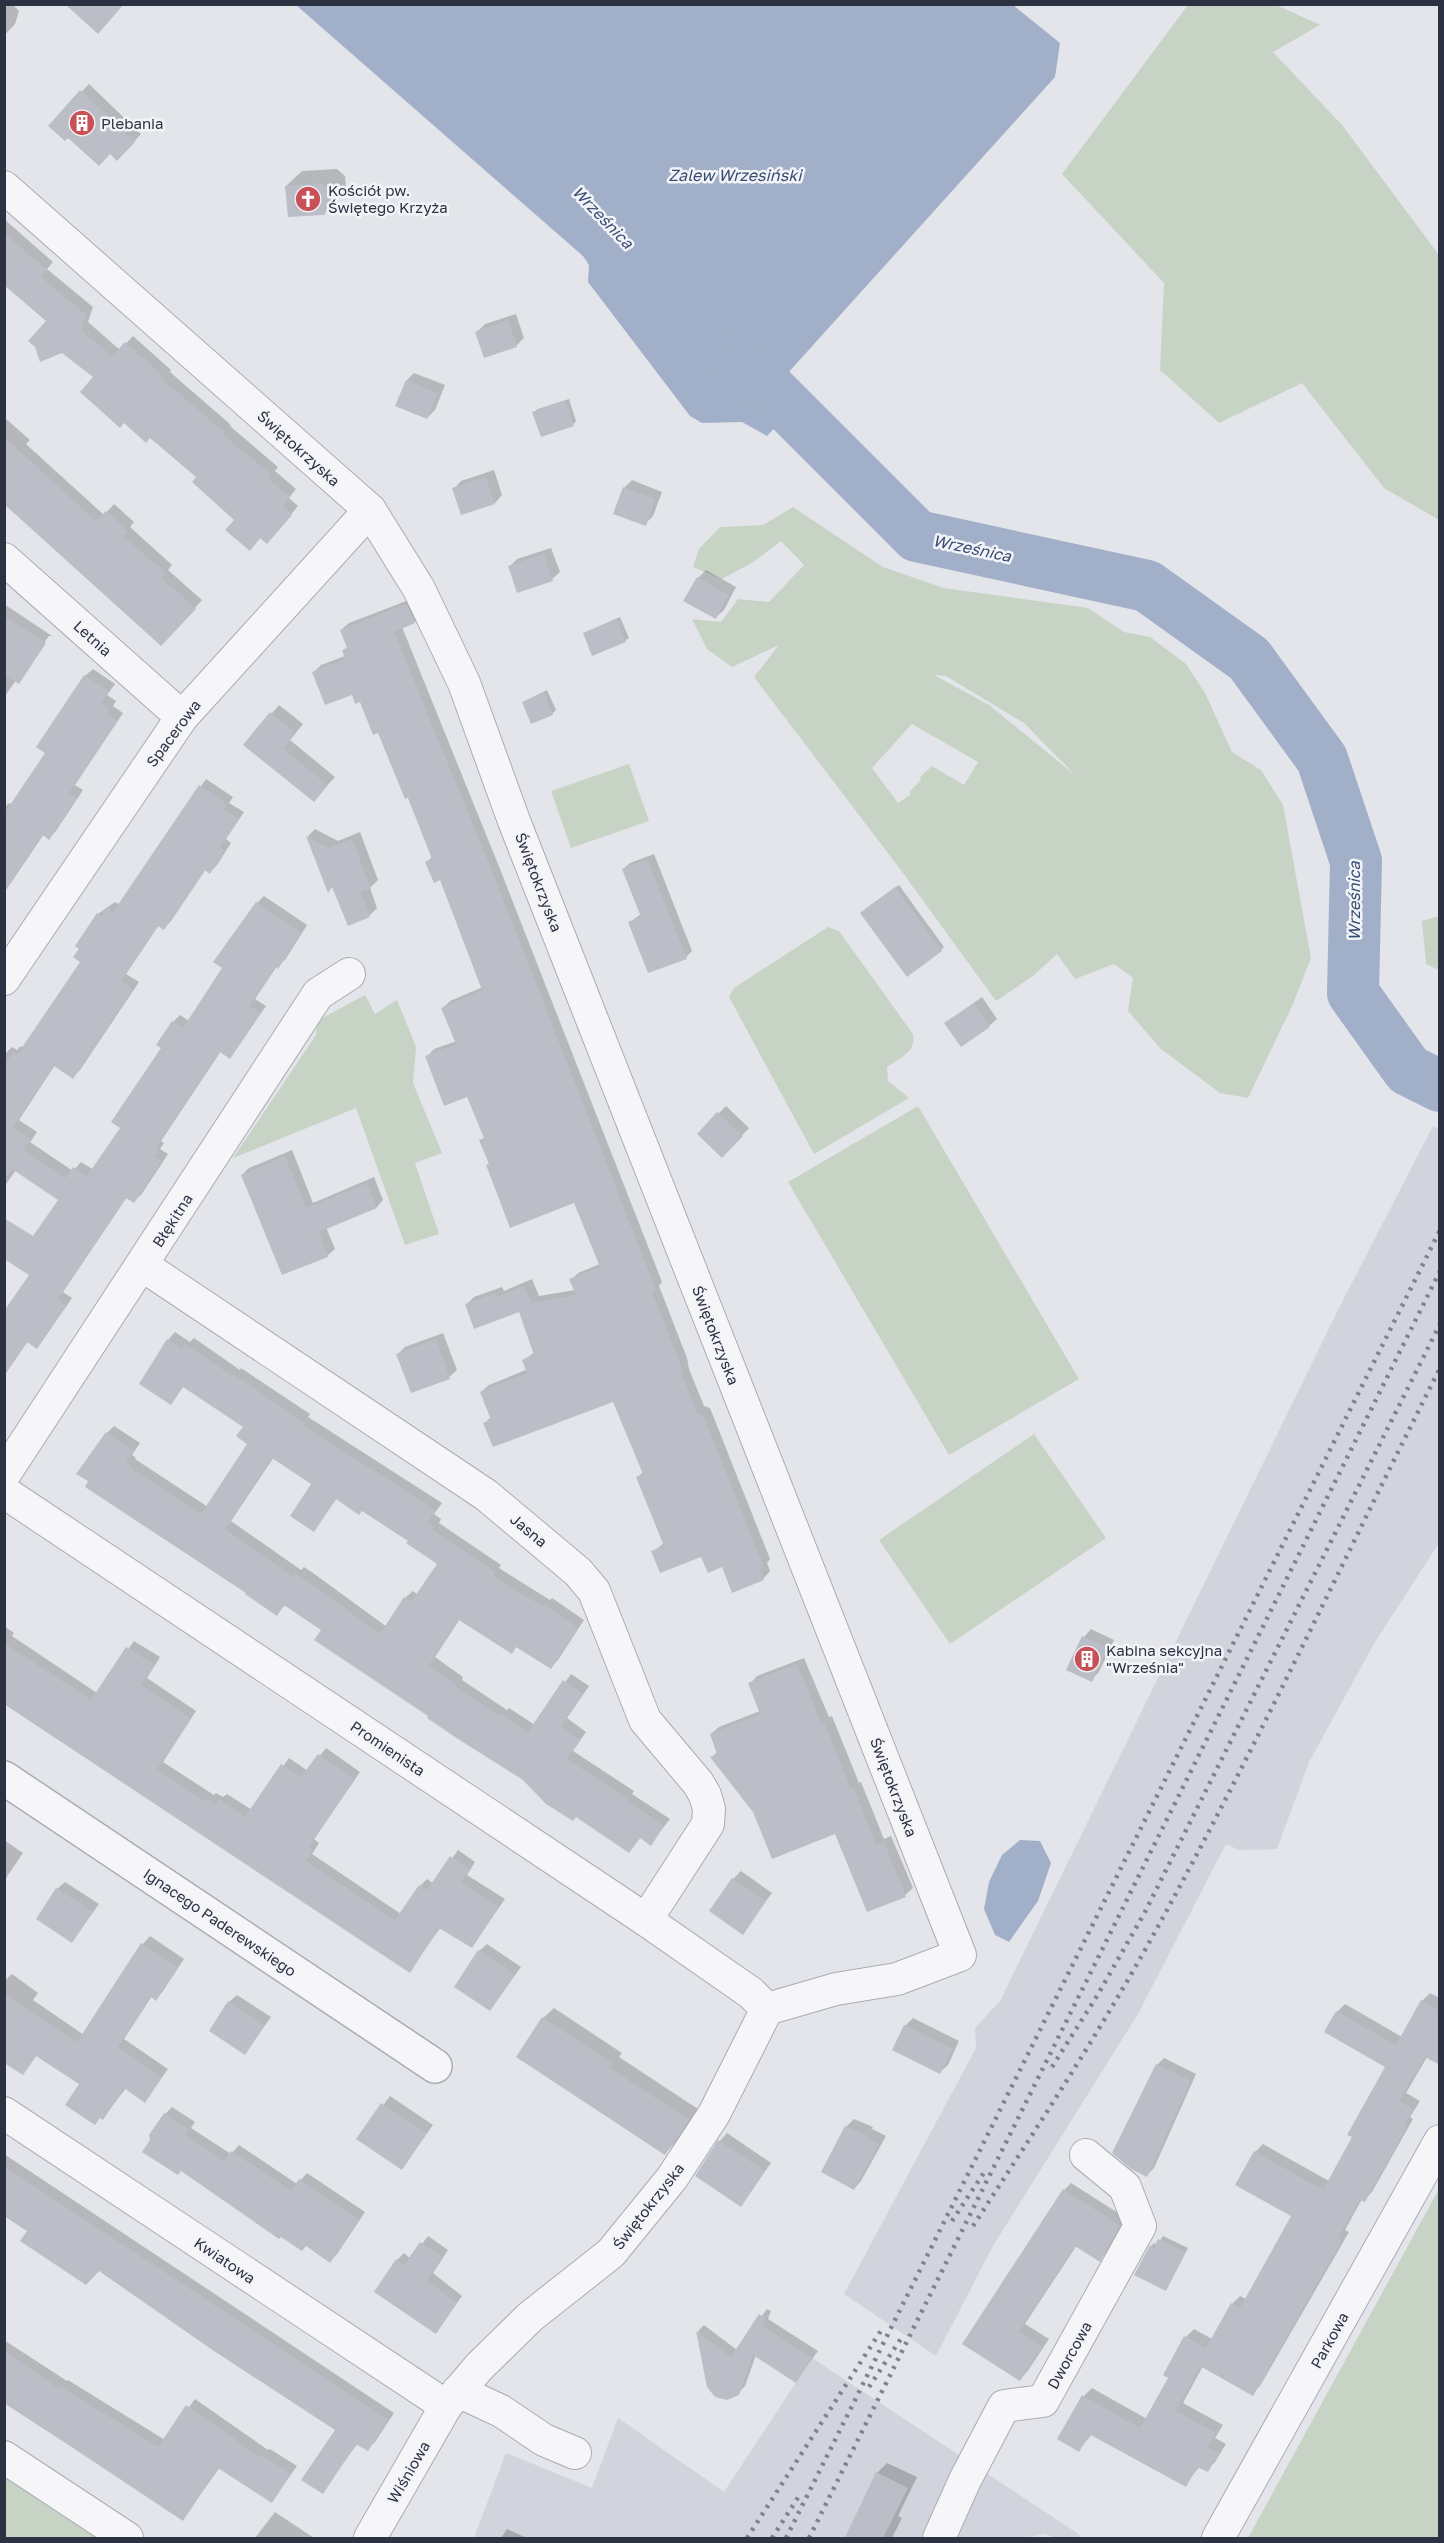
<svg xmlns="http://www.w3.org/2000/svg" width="1444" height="2543" viewBox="0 0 1444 2543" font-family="'Golos Text',sans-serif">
<rect width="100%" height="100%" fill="#e3e5ea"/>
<g fill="#d1d4dc">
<polygon points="1433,1126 1440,1129 1439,1543 1375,1642 1309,1762 1277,1849 1239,1850 1226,1844 1138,2014 993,2246 936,2356 844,2294 976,2048 975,2028 1000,2001 1339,1308"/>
<polygon points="812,2358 1080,2535 1078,2538 1055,2538 1045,2534 1023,2538 474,2538 506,2453 592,2488 618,2418 724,2492"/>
</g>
<g fill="#c7d4c5" fill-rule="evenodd">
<polygon points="1188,5 1276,5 1320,25 1273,52 1342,125 1439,255 1439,520 1384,488 1302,383 1219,423 1160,370 1164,283 1062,174"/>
<path d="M793,507L883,567L944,588L1088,608L1124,632L1150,637L1186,664L1205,693L1232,752L1261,770L1283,805L1311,958L1293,1004L1248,1098L1220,1093L1161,1049L1128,1011L1133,978L1114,964L1075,979L1057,954L1033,976L996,1001L900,869L754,677L779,645L732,667L707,649L692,619L721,622L738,599L769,602L804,565L781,541L755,561L722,579L693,567L699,549L720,527L763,525ZM934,675L946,676L1024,723L1075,775L989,705ZM912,724L978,762L964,785L932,766L920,777L921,780L910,791V795L898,803L872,768Z"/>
<polygon points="629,764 649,821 571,848 551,791"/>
<polygon points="1439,916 1440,916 1439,970 1426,964 1422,921"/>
<path d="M828,927L839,931L913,1034C917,1052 899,1058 887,1067L888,1081L909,1098L814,1154L729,997L734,988Z"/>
<polygon points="365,995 375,1014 397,1000 416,1047 413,1083 442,1153 415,1163 439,1234 405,1245 356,1108 233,1158 316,1035 317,1021"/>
<polygon points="918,1106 1079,1379 949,1455 788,1182"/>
<polygon points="1034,1434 1106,1538 950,1644 879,1540"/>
<polygon points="1439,2189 1439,2538 1248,2538"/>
<polygon points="5,2475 99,2538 5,2538"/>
</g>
<g fill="#a1b0c8">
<polygon points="296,5 1013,5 1060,43 1055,77 778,384 793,408 767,436 742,422 702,423 690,416 588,282 589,265 583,256"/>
<polygon points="1020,1840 1040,1841 1051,1863 1038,1901 1009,1942 995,1935 984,1909 989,1882 1002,1855"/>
</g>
<g fill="#0003" fill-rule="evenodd">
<polygon points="4,4 12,4 19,11 15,24 4,36"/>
<polygon points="89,84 141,134 125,152 110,152 68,136 50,125"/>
<polygon points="337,169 345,176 346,189 323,213 286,186 302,171"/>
<polygon points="4,219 53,262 47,269 93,307 88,322 120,350 133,336 171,370 170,372 231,425 230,426 278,467 275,471 296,489 289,498 298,506 274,535 261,537 257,542 198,477 48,321 4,283"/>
<polygon points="516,314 524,338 516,346 477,332 485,324"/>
<polygon points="414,373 445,385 435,410 427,418 407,380"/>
<polygon points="569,399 576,421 573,425 534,412 538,409"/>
<polygon points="4,417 30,440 26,444 104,515 114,504 134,522 130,527 172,565 168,570 202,600 169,637 4,499"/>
<polygon points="494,470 502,495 495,503 454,489 461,481"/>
<polygon points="632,480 662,492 653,516 645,524 624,488"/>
<polygon points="551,548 560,572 552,579 510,566 517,559"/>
<polygon points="706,570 736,587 724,610 716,617 698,578"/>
<polygon points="414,598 422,615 415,622 402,627 500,869 662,1282 659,1286 687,1358 689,1369 704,1406 710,1408 770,1559 767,1563 770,1571 763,1579 722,1565 702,1555 653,1552 664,1543 638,1477 643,1472 614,1400 485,1423 491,1417 481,1392 489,1385 528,1369 524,1360 535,1352 520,1310 467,1304 474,1297 502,1287 504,1291 532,1279 539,1296 575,1290 571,1280 578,1273 600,1264 575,1201 487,1166 490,1163 481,1141 485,1136 468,1095 427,1057 434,1049 457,1041 443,1008 450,1001 483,987 440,878 427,862 432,857 409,796 379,731 361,700 353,693 314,672 321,665 345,656 343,651 348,646 341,630 349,623"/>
<polygon points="4,604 52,636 49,636 4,697"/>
<polygon points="620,617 629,638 625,641 584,633"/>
<polygon points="93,669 115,684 107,695 116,701 113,706 123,713 75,785 83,790 56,831 49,838 44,834 4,893 4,808 9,803 12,805 47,753 85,676"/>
<polygon points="547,690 556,710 552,714 524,702"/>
<polygon points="279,705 303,724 290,740 335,777 314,800 245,745"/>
<polygon points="206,779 233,797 229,803 244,812 226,839 231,843 217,865 210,872 206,869 171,921 164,928 159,925 126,974 139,982 80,1070 73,1077 55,1065 19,1120 37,1132 30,1142 73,1171 81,1162 94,1170 122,1127 163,1048 173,1022 180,1015 189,1021 224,968 257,903 264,896 307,925 285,960 277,966 255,999 266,1006 230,1057 221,1051 161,1141 164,1143 160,1149 168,1154 141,1195 134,1201 127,1197 63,1292 72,1298 43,1340 37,1347 28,1341 4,1376 4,1314 31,1275 60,1199 16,1170 4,1187 4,1055 12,1047 17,1050 21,1046 24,1048 82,961 98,914 115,902 120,905"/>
<polygon points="315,829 338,841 360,832 378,880 370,888 377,908 369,916 348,924 333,886 329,890 308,836"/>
<polygon points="654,854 692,951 686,957 630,922 641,914 623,869 630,863"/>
<polygon points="899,885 944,947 941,950 865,909"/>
<polygon points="982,997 997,1019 989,1026 946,1023"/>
<polygon points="726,1106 749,1128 722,1156 699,1133"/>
<polygon points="292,1150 313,1203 374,1177 383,1200 377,1207 326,1227 335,1249 328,1255 283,1273 242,1175 249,1168"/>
<path d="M175,1332L190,1342L194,1338L240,1370L241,1368L310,1414L308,1417L442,1503L434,1514L441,1519L439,1523L501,1565L499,1568L550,1600L552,1598L584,1620L558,1660L551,1667L517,1646L512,1652L460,1619L435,1657L463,1677L462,1680L507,1710L509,1708L535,1725L571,1674L589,1686L567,1718L586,1732L573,1751L634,1791L632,1794L670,1819L650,1844L641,1837L629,1851L430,1716L323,1630L285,1605L277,1614L248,1592L87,1486L107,1433L114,1426L140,1443L132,1455L136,1458L135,1459L208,1507L249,1443L245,1426L184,1386L170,1403L141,1383L168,1340ZM274,1457L313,1484V1530L337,1498L363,1509L410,1541L439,1564L418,1595L413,1591L405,1598L387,1627L313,1573L304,1567L301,1570L231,1521Z"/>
<polygon points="443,1333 457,1370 449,1377 412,1391 398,1354 405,1347"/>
<polygon points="4,1626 14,1633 12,1636 97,1693 134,1641 160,1657 147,1678 196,1711 163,1762 214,1795 216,1793 223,1797 227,1794 252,1810 289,1758 308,1771 326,1748 360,1772 314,1839 319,1843 312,1854 401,1914 420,1886 427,1879 434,1884 458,1850 475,1862 467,1875 505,1899 472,1946 441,1927 409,1971 4,1701"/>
<polygon points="1091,1629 1114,1640 1099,1672 1091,1680 1068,1669 1084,1637"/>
<polygon points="804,1658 829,1717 832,1716 859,1783 861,1782 884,1839 891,1836 913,1888 905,1895 868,1911 835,1832 754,1811 712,1757 718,1751 711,1734 719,1727 760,1711 750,1684 757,1676"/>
<polygon points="4,1840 23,1853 4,1881"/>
<polygon points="741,1871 772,1893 742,1933 733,1879"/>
<polygon points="65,1882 99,1904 72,1941 57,1889"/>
<polygon points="150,1936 184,1959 163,1991 156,1999 152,1996 124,2039 168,2069 145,2101 126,2088 103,2118 81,2084 37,2055 23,2074 4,2061 4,1981 12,1974 38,1993 33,2000 84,2035 143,1944"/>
<polygon points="487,1944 521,1967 490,2009 479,1951"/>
<polygon points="1430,1993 1440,1998 1440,2060 1427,2057 1406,2093 1420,2101 1410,2117 1413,2119 1372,2192 1364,2200 1362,2199 1345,2230 1349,2232 1260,2386 1252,2394 1203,2366 1183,2403 1223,2425 1215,2438 1226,2444 1215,2462 1207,2470 1200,2466 1185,2485 1092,2434 1079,2450 1059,2439 1084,2396 1092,2388 1147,2419 1170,2377 1165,2375 1186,2337 1194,2329 1212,2339 1232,2304 1240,2296 1246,2299 1293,2215 1255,2152 1263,2144 1329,2181 1354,2137 1387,2066 1337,2012 1345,2004 1402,2037 1422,2001"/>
<polygon points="237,1995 271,2017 245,2053 229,2002"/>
<polygon points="554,2008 622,2053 619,2057 698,2109 675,2143 665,2153 518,2056 543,2018"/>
<polygon points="913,2018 959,2041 948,2065 940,2072 905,2026"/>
<polygon points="1164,2058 1196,2074 1154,2168 1147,2175 1157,2065"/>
<polygon points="390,2096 433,2125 402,2168 359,2139"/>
<polygon points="172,2107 195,2122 191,2128 231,2154 239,2145 297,2184 307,2173 365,2212 337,2254 330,2261 307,2245 281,2235 165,2114"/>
<polygon points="854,2119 873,2127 872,2129 886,2136 861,2181 854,2189 846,2127"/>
<polygon points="727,2133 771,2163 741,2205 697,2176 720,2141"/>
<polygon points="4,2154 394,2413 375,2442 367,2449 358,2443 322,2492 337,2429 99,2270 4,2214"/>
<polygon points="1071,2183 1126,2218 1107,2252 1099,2260 1077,2245 1025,2324 1049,2339 1027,2372 1020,2379 964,2343 1064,2190"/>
<polygon points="428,2236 448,2250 433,2273 462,2296 436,2332 397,2260 404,2253 411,2259"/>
<polygon points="1163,2236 1188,2248 1166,2289 1151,2246 1154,2243 1157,2245"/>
<polygon points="767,2309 771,2311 768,2319 818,2351 796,2381 756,2355 745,2386 738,2393 715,2396 708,2387 698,2331 704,2325 737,2350"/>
<polygon points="4,2340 67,2381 68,2380 165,2440 195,2399 268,2450 270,2449 297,2466 272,2501 220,2467 183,2519 4,2403"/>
<polygon points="887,2463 917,2477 898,2516 902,2518 892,2538 845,2538 877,2473"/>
<polygon points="275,2512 314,2538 255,2538"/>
<polygon points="507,2529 527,2538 501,2538"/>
</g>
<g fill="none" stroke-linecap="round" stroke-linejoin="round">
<polyline stroke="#a1b0c8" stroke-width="52" points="741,360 917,536 1147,586 1249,659 1322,759 1356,861 1353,993 1408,1070 1440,1086"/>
</g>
<g fill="#bbbec7" fill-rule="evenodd">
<polygon points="65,4 124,4 98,34"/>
<polygon points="80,90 135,142 117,161 110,154 99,166 68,138 65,141 48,126"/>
<polygon points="321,183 330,191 331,206 324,215 288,217 285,186"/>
<polygon points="4,233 47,270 41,277 86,315 81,330 112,356 125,342 165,378 163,380 225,433 223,435 272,475 269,479 290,497 283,506 292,515 267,544 260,538 250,551 225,530 234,520 192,482 196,477 150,438 146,443 124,423 120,428 80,392 93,377 62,353 40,362 35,347 28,341 46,321 4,285"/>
<polygon points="508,320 517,347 484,358 475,332"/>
<polygon points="406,380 438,393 427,419 395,406"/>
<polygon points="565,401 574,426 541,437 532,412"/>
<polygon points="4,437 96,521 106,511 128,531 123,536 166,573 162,578 196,609 161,646 4,504"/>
<polygon points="486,477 495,504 461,515 452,488"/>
<polygon points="623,487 655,499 646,526 613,514"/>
<polygon points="544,554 553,581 517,593 508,566"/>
<polygon points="697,577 729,595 716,619 683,601"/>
<polygon points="406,604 415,623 394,632 494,876 656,1290 652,1292 681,1366 683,1377 697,1413 703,1415 764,1568 760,1569 764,1580 732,1593 722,1567 708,1573 701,1557 660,1573 651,1551 664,1546 636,1477 643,1474 613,1402 493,1447 483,1423 491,1420 480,1392 527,1373 522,1360 534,1355 519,1312 474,1329 465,1304 495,1293 496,1297 524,1286 532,1303 576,1295 569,1279 600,1267 574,1203 510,1228 486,1165 489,1164 479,1140 484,1138 467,1097 444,1106 425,1056 456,1044 441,1008 482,990 440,880 434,883 425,862 432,859 408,798 405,799 378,733 373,735 360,702 355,704 352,695 325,705 312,672 345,659 342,650 347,648 340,630"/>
<polygon points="4,616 46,643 19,684 4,674"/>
<polygon points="616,619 626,642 592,656 583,633"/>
<polygon points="84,675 109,691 101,703 110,709 107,714 117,721 69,793 77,798 49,840 43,835 4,891 4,814 45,753 36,747"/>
<polygon points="544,692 553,715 531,724 522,702"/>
<polygon points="270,712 296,733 283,749 328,785 314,802 243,745"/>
<polygon points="199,785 227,804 224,810 239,819 220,847 225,850 210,874 205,870 164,930 158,926 121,981 133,989 73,1079 54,1066 13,1127 31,1139 24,1150 66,1178 73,1167 87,1176 120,1128 111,1122 161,1048 156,1045 172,1021 183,1028 222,968 213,962 256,902 301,932 278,969 276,967 249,1006 261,1013 230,1059 220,1052 186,1102 155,1149 158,1151 155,1157 162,1161 134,1203 126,1198 58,1299 66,1305 37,1349 27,1342 4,1375 4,1311 29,1275 4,1259 4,1218 33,1236 58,1200 12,1169 4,1179 4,1066 13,1052 17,1055 80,962 73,957 79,949 75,946 97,913 101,916 107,907 113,912"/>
<polygon points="306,836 329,848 352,839 371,889 361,892 370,917 348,926 332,887 328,893"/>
<polygon points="647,859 687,959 648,973 628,922 641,917 622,869"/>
<polygon points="895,887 942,951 907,977 860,913"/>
<polygon points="974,1003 990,1027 961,1047 944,1023"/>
<polygon points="717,1112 743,1136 722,1158 697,1134"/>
<polygon points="285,1156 306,1208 367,1183 377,1208 319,1232 328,1257 282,1275 241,1175"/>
<path d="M167,1339L182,1349L185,1344L232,1376L233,1374L304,1422L302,1425L436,1510L428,1522L435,1527L433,1530L495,1572L493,1576L542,1606L543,1604L578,1628L551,1669L516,1647L512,1654L459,1620L429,1665L457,1685L456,1687L499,1716L501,1714L528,1732L563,1680L583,1694L561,1726L580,1740L567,1759L628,1799L626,1801L664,1826L651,1846L640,1838L629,1853L576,1817L573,1821L546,1804L523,1780L458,1739L427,1718L428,1716L314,1640L321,1630L284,1605L277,1616L245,1594L246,1593L85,1487L88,1481L76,1474L106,1432L134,1450L126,1462L130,1465L129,1467L201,1514L247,1444L236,1436L243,1427L183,1387L171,1405L139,1384ZM272,1458L311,1484L290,1516L314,1532L336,1499L359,1515L362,1511L408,1541L406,1543L437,1564L411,1602L404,1597L380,1634L306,1580L296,1574L293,1577L225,1529Z"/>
<polygon points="436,1339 450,1379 411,1393 396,1354"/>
<polygon points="1082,1636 1108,1648 1092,1682 1066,1670"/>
<polygon points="4,1643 91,1700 126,1647 155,1665 141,1685 191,1719 157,1769 206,1802 208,1799 216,1804 219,1799 245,1817 281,1764 301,1777 318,1754 355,1779 309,1847 313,1850 306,1861 395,1920 419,1885 427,1890 450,1856 470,1869 461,1882 499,1907 472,1948 439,1928 410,1973 4,1704"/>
<polygon points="797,1664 821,1723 824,1722 851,1789 854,1788 876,1845 884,1842 906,1897 867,1912 835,1834 772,1859 753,1812 710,1757 717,1754 710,1734 760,1714 748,1683"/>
<polygon points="732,1878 766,1901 743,1935 709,1911"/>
<polygon points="56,1888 93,1912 72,1943 36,1919"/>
<polygon points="141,1943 178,1967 156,2001 151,1997 118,2047 162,2077 145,2103 124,2088 103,2120 100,2118 95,2125 65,2105 79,2084 36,2056 23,2075 4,2063 4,1993 77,2042"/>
<polygon points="478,1950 515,1975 490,2011 454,1987"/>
<polygon points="1421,2000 1440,2011 1440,2065 1425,2057 1399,2101 1413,2109 1404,2126 1407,2127 1365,2202 1360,2200 1338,2238 1342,2240 1253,2396 1200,2366 1176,2411 1216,2433 1208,2447 1219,2453 1208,2472 1197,2467 1186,2487 1089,2434 1079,2452 1057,2439 1082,2395 1140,2428 1168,2378 1163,2375 1184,2336 1206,2348 1231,2303 1240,2308 1291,2216 1235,2185 1254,2151 1323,2190 1352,2137 1347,2135 1385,2067 1324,2032 1336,2011 1396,2045"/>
<polygon points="228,2001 265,2025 245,2055 209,2031"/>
<polygon points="542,2017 613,2064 610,2068 689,2120 665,2155 516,2057"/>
<polygon points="904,2025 953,2049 940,2074 892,2050"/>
<polygon points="1156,2064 1191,2081 1147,2177 1131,2169 1112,2153"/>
<polygon points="381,2103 427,2133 402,2170 356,2139"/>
<polygon points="164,2113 189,2130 186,2135 224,2161 231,2151 291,2191 299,2179 359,2220 330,2263 306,2246 302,2251 281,2237 279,2239 181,2171 178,2175 142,2152 150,2140 149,2135"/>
<polygon points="845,2126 867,2135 866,2137 879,2144 854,2190 821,2172"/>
<polygon points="718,2140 765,2171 741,2207 695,2176"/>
<polygon points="4,2166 388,2420 368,2451 356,2444 323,2494 301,2480 335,2430 211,2349 99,2271 86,2285 20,2241 27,2231 4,2216"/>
<polygon points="1063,2189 1120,2226 1100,2262 1075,2246 1019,2332 1042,2347 1020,2381 962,2344"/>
<polygon points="1158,2239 1186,2252 1166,2291 1134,2275 1150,2245 1154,2248"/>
<polygon points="420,2242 442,2257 427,2280 457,2303 436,2334 374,2292 396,2259 404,2265"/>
<polygon points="759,2314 765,2318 763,2326 812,2358 796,2383 753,2355 739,2395 727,2400 715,2397 707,2387 696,2331 731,2357"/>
<polygon points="4,2351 58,2388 60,2386 158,2447 186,2405 260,2457 262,2455 291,2474 272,2503 218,2468 183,2521 4,2402"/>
<polygon points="876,2472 908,2488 883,2538 845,2538"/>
</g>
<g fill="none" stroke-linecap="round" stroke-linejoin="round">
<g stroke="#a8acb4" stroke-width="34">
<g id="minor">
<polyline points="4,187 370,510 419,589 464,683 514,821 960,1955 897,1979 836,1989 767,2009 714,2114 672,2178 611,2253 530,2317 479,2367 446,2406 370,2538"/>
<polyline points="4,559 182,717"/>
<polyline points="4,979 182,717 370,510"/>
<polyline points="142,1265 486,1495 578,1572 594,1591 645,1720 698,1783 705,1795 709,1809 708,1824 646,1920"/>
<polyline points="4,1475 318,994 349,974"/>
<polyline points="4,1492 646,1920 751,1993 767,2009"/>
<polyline points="4,2113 446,2406"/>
<polyline points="458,2391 501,2411 544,2440 575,2453"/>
<polyline points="4,2457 127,2538"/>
<polyline points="939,2538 965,2480 1004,2406 1043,2401 1140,2226 1125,2187 1086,2155"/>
<polyline points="1218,2538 1440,2141"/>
</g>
</g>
<g stroke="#a8acb4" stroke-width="36">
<polyline id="tertiary" points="4,1778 435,2066"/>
</g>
<use href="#minor" stroke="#f6f6f9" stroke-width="32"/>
<use href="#tertiary" stroke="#f6f6f9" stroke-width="33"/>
<g stroke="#7d8393" stroke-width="4.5" stroke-dasharray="3 6" stroke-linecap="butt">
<polyline points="1052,2067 1097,1996 1145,1912 1440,1324"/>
<polyline points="952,2221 985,2171"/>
<path d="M973,2226C1038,2126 1104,2026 1161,1921C1260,1740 1347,1552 1440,1368"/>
<polyline points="869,2387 902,2337"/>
<polyline points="747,2538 882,2329"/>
<polyline points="772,2538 799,2496"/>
<polyline points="786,2538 1440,1230"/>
<polyline points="809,2538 1440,1271"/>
</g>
</g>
<defs>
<g id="building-disc" transform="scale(1.35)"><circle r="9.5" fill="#c75157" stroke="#f3f4f8"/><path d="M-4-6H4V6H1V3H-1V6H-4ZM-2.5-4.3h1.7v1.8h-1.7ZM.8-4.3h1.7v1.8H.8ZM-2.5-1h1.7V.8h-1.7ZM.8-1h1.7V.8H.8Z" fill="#fff"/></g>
<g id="church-disc" transform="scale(1.35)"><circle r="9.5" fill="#c75157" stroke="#f3f4f8"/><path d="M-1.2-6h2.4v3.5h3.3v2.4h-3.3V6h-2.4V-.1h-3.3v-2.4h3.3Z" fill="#fff"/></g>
</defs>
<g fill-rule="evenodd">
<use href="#building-disc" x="82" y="123"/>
<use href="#church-disc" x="308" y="199"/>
<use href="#building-disc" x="1087" y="1659"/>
</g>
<g text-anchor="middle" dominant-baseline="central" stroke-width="5" stroke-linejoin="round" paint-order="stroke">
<g font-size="15" fill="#2c3242" stroke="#f3f4f8" text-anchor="start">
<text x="101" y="123">Plebania</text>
<text x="328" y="190">Kościół pw.<tspan x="328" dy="17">Świętego Krzyża</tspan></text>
<text x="1106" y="1650">Kabina sekcyjna<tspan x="1106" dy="17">"Września"</tspan></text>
</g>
<g font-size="15" fill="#2c3242" stroke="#f3f4f8">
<text transform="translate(299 448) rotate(42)">Świętokrzyska</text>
<text transform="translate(93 638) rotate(42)">Letnia</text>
<text transform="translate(173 733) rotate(-53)">Spacerowa</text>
<text transform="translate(539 882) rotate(69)">Świętokrzyska</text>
<text transform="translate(172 1220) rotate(-57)">Błękitna</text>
<text transform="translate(716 1335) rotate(69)">Świętokrzyska</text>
<text transform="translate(529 1530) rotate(40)">Jasna</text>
<text transform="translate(388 1748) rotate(34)">Promienista</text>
<text transform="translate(894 1787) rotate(69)">Świętokrzyska</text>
<text transform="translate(220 1922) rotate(34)">Ignacego Paderewskiego</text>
<text transform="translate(648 2206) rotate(-52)">Świętokrzyska</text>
<text transform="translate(225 2260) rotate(34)">Kwiatowa</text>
<text transform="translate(1329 2340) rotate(-61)">Parkowa</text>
<text transform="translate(1069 2355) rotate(-61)">Dworcowa</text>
<text transform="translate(408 2472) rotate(-60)">Wiśniowa</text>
</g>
<g font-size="16" font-style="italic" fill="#384d73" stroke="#f3f4f8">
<text x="735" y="175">Zalew Wrzesiński</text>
<text transform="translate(603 217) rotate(46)">Wrześnica</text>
<text transform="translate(972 548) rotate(12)">Wrześnica</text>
<text transform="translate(1354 901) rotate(-90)">Wrześnica</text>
</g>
</g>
<rect width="1444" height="2543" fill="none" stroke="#2c3242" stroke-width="12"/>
</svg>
